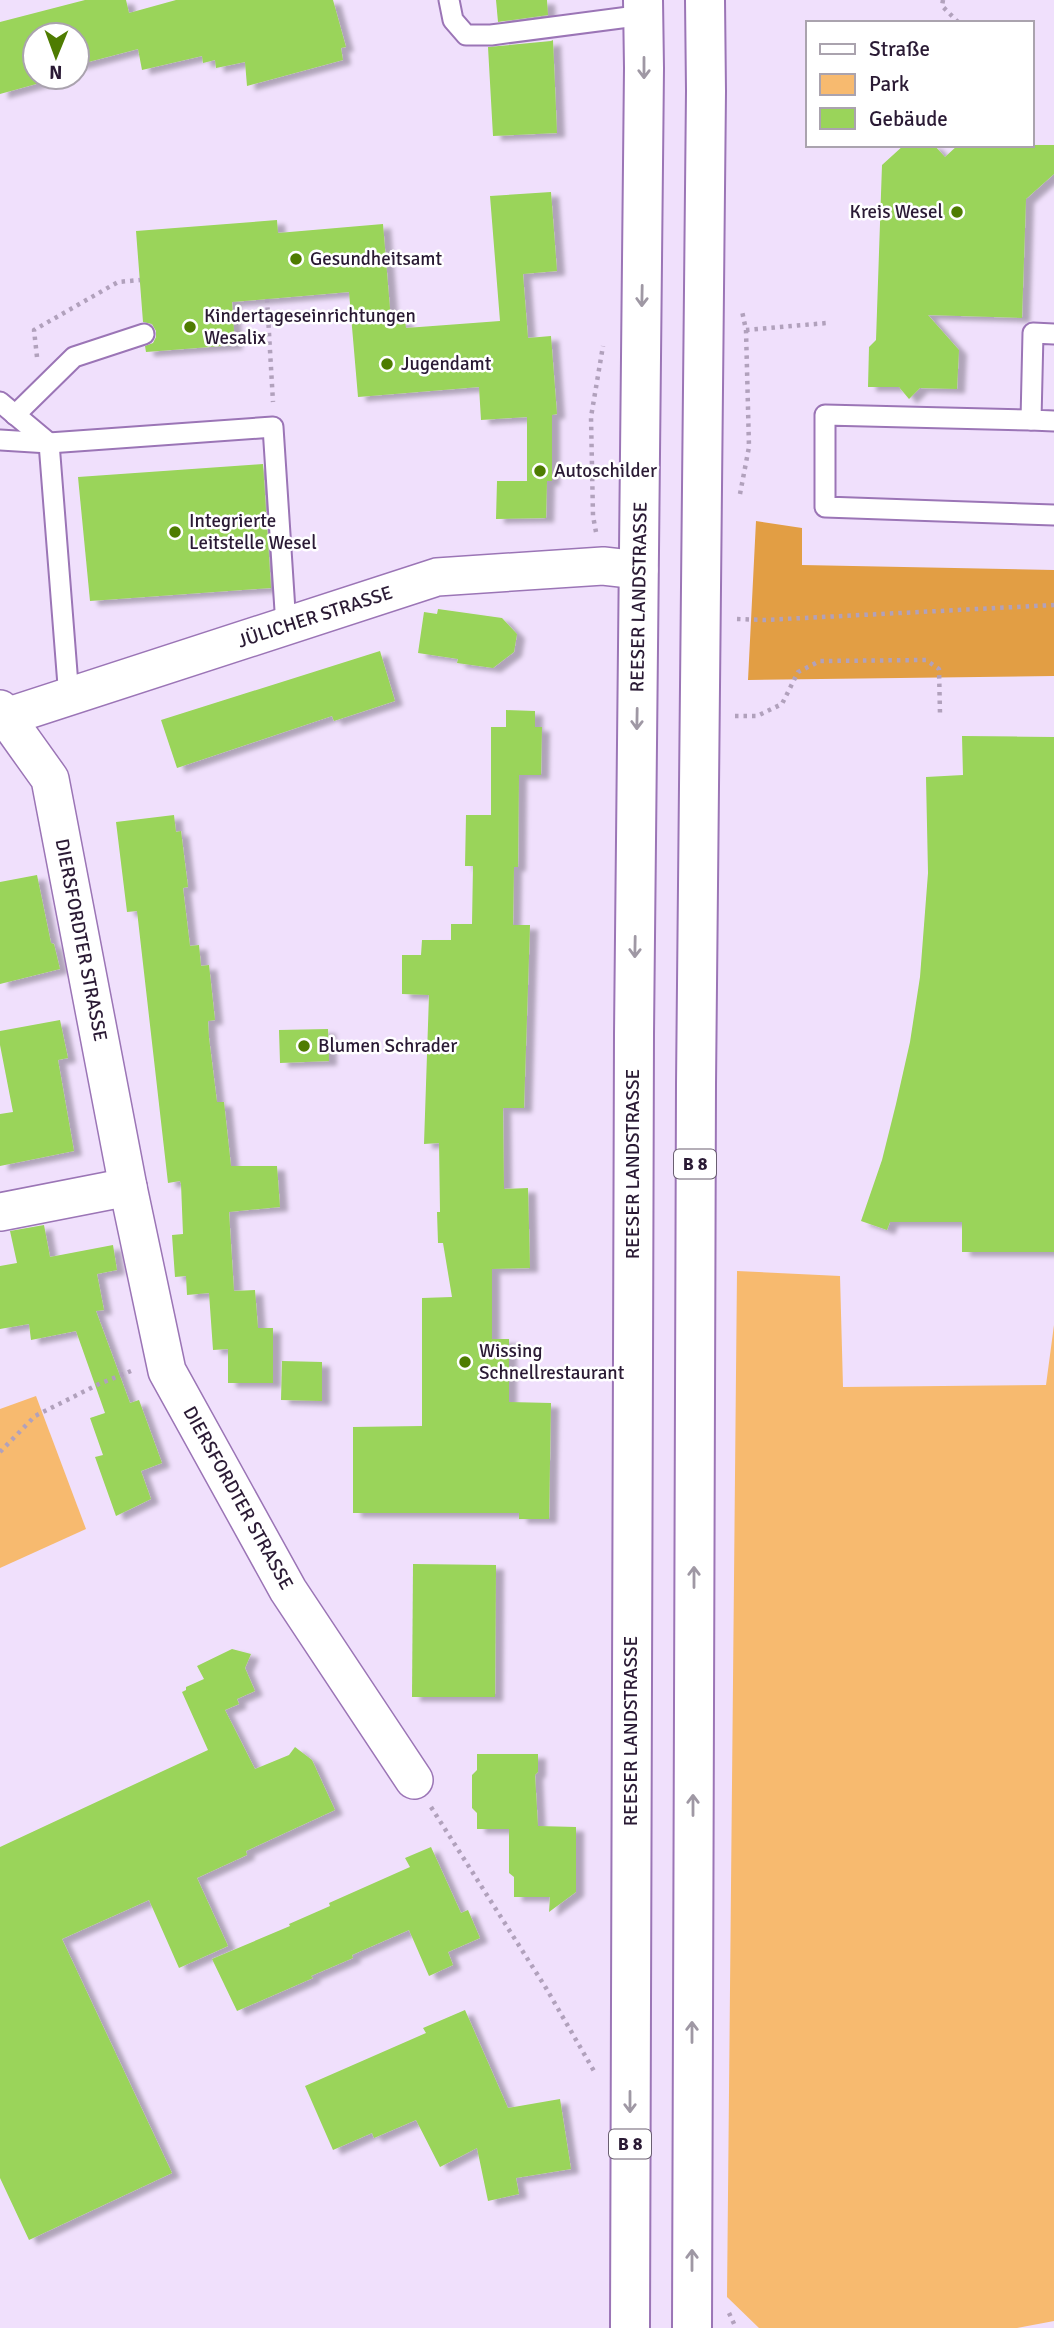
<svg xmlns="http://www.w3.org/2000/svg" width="1054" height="2328" viewBox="0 0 1054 2328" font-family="Signika,sans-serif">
<defs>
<filter id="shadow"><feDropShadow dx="8" dy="4.5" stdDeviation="2" flood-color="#0004"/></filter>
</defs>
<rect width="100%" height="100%" fill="#f0e0fc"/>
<g fill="#f7ba6f">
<polygon points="737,1271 840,1276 843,1387 1046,1385 1054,1325 1054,2321 1017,2328 759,2328 727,2297"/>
<polygon points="36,1396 86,1529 0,1568 0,1409"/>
</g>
<polygon fill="#e29e44" points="756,521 802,528 802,565 1054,570 1054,676 748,680"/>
<g fill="#9ad45a" filter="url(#shadow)">
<polygon points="85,0 126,0 129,13 176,0 333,0 346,47 341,48 343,60 247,86 245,62 216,68 215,60 203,63 202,56 142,70 138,49 77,65 77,35 35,35 35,77 54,77 54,79 0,94 0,22"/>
<polygon points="496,0 547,0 548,15 498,22"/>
<polygon points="551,41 553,40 557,133 493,136 488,47"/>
<polygon points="904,145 934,145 945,157 958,145 1054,145 1054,174 1026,199 1022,318 928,315 959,350 957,389 920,388 909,399 899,387 868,387 869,347 876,340 882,165"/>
<polygon points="551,192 557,271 523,274 528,338 551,336 557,414 552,415 552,481 547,481 546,518 496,519 497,481 527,481 527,417 481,420 479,387 358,397 349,292 232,302 235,345 146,352 145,346 153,343 156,337 156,331 152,324 143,322 136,231 277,220 278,233 383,224 391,321 405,320 406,328 500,321 490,196"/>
<polygon points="263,464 271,588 90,601 78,477"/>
<polygon points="438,609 502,618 517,634 514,652 493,668 457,663 458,659 418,653 424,612 437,614"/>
<polygon points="380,651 395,701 334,721 332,716 177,768 161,720"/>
<polygon points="506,710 535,711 535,727 542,727 541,775 519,775 518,867 514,867 513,925 530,925 524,1108 503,1108 504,1189 528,1188 530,1268 492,1269 492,1339 509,1339 509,1402 551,1403 549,1519 519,1519 519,1513 353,1513 353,1427 422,1426 422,1298 452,1297 443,1243 438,1243 437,1212 440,1212 439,1143 424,1144 429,995 402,994 402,955 421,955 422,940 451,940 451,924 472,924 473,866 465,866 466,815 491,815 491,727 506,727"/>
<polygon points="962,736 1054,737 1054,1252 962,1252 962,1222 890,1222 887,1230 861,1221 882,1160 896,1104 910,1042 920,977 928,873 926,777 963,775"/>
<polygon points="174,815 176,832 181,831 188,887 183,888 190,946 199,945 201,966 209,965 215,1020 208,1021 209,1038 217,1102 224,1102 231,1166 277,1166 280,1207 229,1212 234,1291 255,1290 258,1328 273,1328 273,1383 228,1383 228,1349 213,1350 209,1293 187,1295 186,1276 175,1277 172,1235 183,1234 181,1184 180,1181 168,1183 137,911 127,912 116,822"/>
<polygon points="37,875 51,943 54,944 60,969 0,984 0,882"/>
<polygon points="60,1020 68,1058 58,1060 74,1151 0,1166 0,1114 13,1112 0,1045 0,1031"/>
<polygon points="328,1029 329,1061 280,1063 279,1030"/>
<polygon points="44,1225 50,1257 113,1245 117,1270 97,1274 104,1310 96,1311 130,1403 139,1400 162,1463 141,1471 151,1499 116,1516 95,1457 103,1455 90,1418 105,1413 76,1331 31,1340 29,1324 0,1329 0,1266 17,1263 10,1231"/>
<polygon points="282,1361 322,1362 322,1401 281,1400"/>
<polygon points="413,1564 496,1565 495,1697 412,1697"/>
<polygon points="232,1649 251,1654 245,1668 255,1691 237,1699 239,1704 225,1710 255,1769 289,1755 295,1747 312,1760 335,1810 246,1851 247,1855 197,1878 228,1946 179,1968 149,1900 62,1939 172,2173 29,2240 0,2178 0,1847 208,1750 182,1692 186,1690 186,1687 204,1679 197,1666"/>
<polygon points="477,1754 538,1754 538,1772 535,1775 538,1826 576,1827 576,1892 549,1912 550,1897 514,1897 514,1877 509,1873 509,1829 477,1829 477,1813 472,1808 472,1775 477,1770"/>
<polygon points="431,1847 461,1913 468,1910 480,1938 448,1952 453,1965 429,1976 409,1930 352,1955 353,1958 311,1976 313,1978 237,2011 212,1959 290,1926 289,1924 330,1906 329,1903 410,1867 405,1858"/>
<polygon points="465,2010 508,2108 560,2099 571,2169 516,2178 519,2194 488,2201 477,2148 440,2167 416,2120 374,2138 372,2133 333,2150 305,2086 426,2033 423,2028"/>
</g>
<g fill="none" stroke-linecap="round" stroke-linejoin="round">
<g stroke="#9b75b6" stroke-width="23">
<g id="lane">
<polyline points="449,0 453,20 466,35 491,35 644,15"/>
<polyline points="1054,334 1033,333 1031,420 1054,421"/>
<polyline points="0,402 49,443 69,698"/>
<polyline points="15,415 74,357 144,334"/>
<polyline points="1031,420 825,415 825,507 1054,515"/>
<polyline points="0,440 49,443 273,427 286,626"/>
</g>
</g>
<g stroke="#9b75b6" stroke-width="40">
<g id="street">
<polyline points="0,709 50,779 128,1187 167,1371 288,1590 414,1780"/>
<polyline points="0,719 437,577 603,566 639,570"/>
<polyline points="0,1212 128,1187"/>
</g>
</g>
<g stroke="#9b75b6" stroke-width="42">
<g id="primary">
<polyline points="630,2328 634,1034 644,68 643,0"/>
<polyline points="692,2328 696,1084 706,91 705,0"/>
</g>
</g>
<g stroke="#b1a1bc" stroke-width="4.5" stroke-dasharray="3.5 5" stroke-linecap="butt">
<polyline points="943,0 942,6 959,23"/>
<polyline points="267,299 273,402"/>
<polyline points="746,330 827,323"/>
<polyline points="37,357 34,330 118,282 140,280"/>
<polyline points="740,494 749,447 746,330 742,311"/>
<polyline points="596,532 593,516 591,417 603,346"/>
<polyline points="737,619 765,620 1054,605"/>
<polyline points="735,716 757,716 782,704 798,672 820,661 926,660 939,669 940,714"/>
<polyline points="0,1452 35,1416 99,1384 131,1371"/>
<polyline points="431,1807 546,1988 594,2071"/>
<polyline points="729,2313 736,2328"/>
</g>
<use href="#lane" stroke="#fff" stroke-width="19"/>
<use href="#street" stroke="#fff" stroke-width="37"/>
<use href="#primary" stroke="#fff" stroke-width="38"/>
</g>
<defs><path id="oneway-shaft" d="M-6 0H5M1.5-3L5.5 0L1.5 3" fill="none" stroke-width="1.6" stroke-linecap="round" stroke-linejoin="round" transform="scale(1.75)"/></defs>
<g stroke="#9f98a4">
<use href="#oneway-shaft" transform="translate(644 68) rotate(90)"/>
<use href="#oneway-shaft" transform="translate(642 296) rotate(91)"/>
<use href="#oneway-shaft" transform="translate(637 719) rotate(91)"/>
<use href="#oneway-shaft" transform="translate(635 947) rotate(91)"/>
<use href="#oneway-shaft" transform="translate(694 1577) rotate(-90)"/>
<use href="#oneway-shaft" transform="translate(693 1805) rotate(-90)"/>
<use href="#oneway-shaft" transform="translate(692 2032) rotate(-90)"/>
<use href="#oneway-shaft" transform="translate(630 2102) rotate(90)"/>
<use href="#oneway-shaft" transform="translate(692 2260) rotate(-90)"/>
</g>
<g fill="#4e7c01" stroke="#fff" stroke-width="2.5">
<circle cx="957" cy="212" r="7"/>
<circle cx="296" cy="259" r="7"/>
<circle cx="190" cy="327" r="7"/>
<circle cx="387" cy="364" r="7"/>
<circle cx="540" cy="471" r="7"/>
<circle cx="175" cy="532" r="7"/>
<circle cx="304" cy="1046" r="7"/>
<circle cx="465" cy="1362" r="7"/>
</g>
<g text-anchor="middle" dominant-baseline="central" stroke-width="5" stroke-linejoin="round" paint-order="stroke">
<g fill="#fff" stroke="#6a5f71" stroke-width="2">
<rect x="674" y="1149.5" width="42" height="29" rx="5"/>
<rect x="609" y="2129.5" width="42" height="29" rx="5"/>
</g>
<g font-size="18" font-weight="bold" fill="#2a1a34">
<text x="695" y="1164">B 8</text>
<text x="630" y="2144">B 8</text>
</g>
<g font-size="19" fill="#2a1a34" stroke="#fff" text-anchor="start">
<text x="943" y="212" text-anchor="end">Kreis Wesel</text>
<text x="310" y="259">Gesundheitsamt</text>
<text x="204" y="316">Kindertageseinrichtungen<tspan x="204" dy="22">Wesalix</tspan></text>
<text x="401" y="364">Jugendamt</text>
<text x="554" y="471">Autoschilder</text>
<text x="189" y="521">Integrierte<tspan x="189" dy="22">Leitstelle Wesel</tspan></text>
<text x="318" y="1046">Blumen Schrader</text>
<text x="479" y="1351">Wissing<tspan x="479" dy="22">Schnellrestaurant</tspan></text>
</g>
<g font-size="19" fill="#2a1a34" stroke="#fff">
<text transform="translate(639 597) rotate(-89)">REESER LANDSTRASSE</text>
<text transform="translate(315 617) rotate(-18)">JÜLICHER STRASSE</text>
<text transform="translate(81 940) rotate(79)">DIERSFORDTER STRASSE</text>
<text transform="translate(633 1164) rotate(-90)">REESER LANDSTRASSE</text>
<text transform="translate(238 1498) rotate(61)">DIERSFORDTER STRASSE</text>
<text transform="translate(631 1731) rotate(-90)">REESER LANDSTRASSE</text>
</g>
</g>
<rect x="806" y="21" width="228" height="126" fill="#ffffff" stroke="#aaa3ae" stroke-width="2"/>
<rect x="820" y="44" width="35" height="10" fill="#ffffff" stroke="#aaa3ae" stroke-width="2"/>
<text x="869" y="56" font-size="21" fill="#2a1a34">Straße</text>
<rect x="820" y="74" width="35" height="21" fill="#f7ba6f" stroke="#aaa3ae" stroke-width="2"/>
<text x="869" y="91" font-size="21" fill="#2a1a34">Park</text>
<rect x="820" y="108" width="35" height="21" fill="#9ad45a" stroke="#aaa3ae" stroke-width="2"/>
<text x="869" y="126" font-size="21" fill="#2a1a34">Gebäude</text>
<g transform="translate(56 56) rotate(181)"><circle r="33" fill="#ffffff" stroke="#aaa3ae" stroke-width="2"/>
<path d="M0-5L12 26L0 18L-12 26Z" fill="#4e7c01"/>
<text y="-10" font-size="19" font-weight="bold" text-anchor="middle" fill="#2a1a34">N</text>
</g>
</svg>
